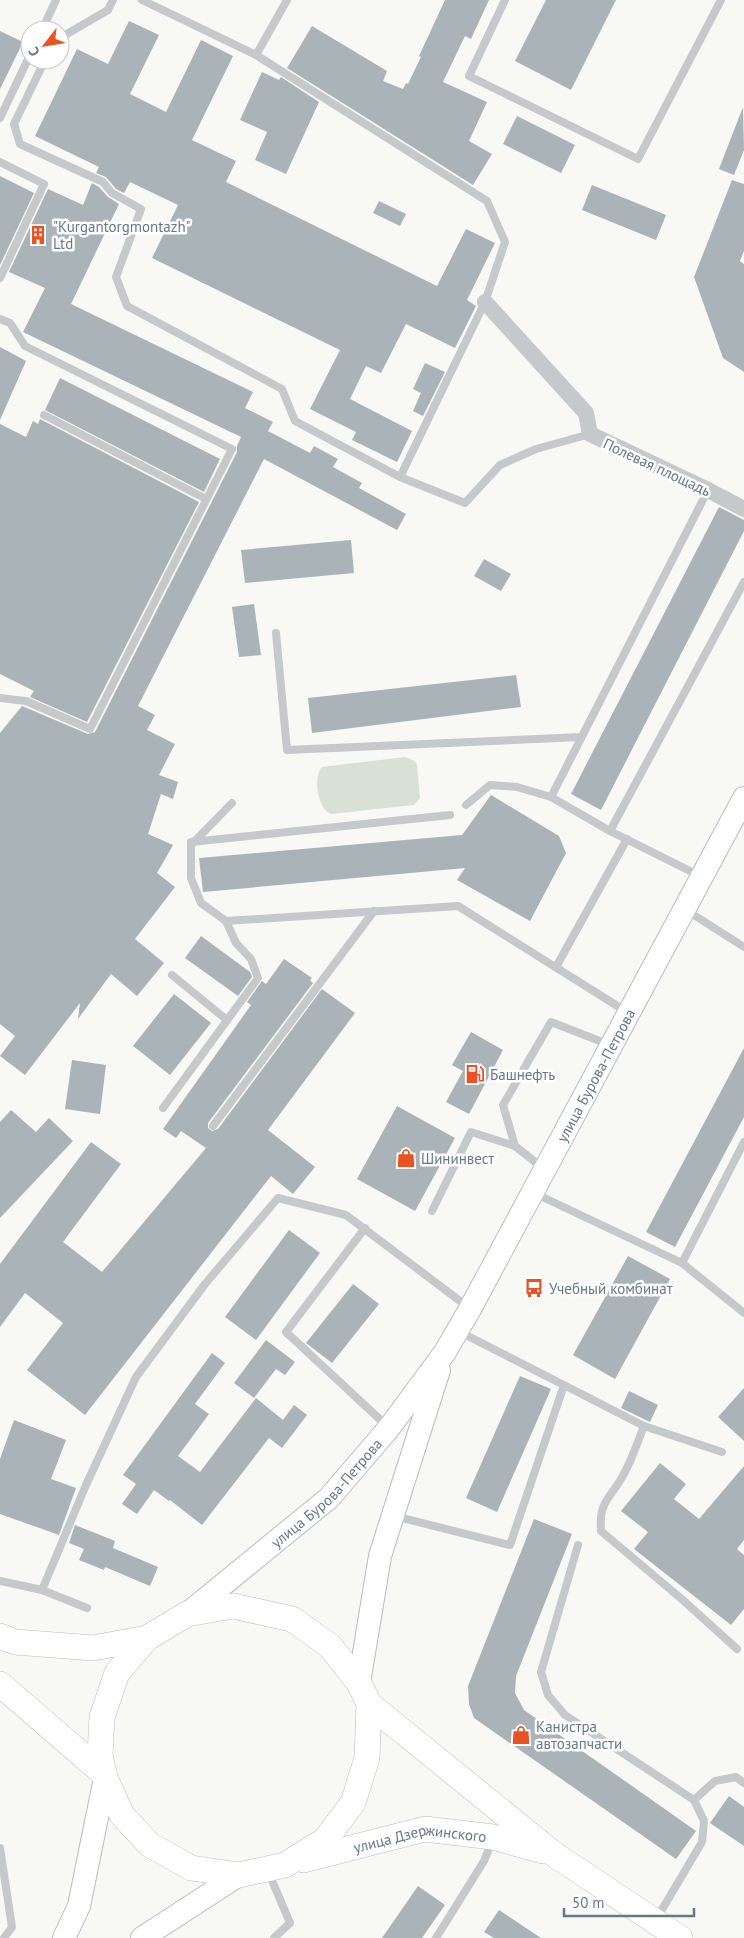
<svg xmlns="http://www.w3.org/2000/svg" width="744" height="1938" viewBox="0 0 744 1938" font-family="'PT Sans',sans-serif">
<rect width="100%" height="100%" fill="#f8f8f5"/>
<path fill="#d9e0d6" d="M405,757L415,761L417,765L420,798L414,805L331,814C317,808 313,777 322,767Z"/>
<g fill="#aab3b8">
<polygon points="445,0 489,0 471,39 465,36 443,82 487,102 469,141 492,154 473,185 287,68 312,26 387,71 383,81 403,89 406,83 408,84 421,57 419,56"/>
<polygon points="546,0 616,0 571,90 515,61"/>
<polygon points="129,21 159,35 130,94 166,112 201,40 233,56 192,140 236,161 226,182 437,286 466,229 495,243 467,300 476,306 455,348 406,324 381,373 366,366 350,399 412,431 397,462 352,440 356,432 310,409 340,350 152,258 178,205 130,182 124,193 116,189 106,177 96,173 99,167 35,136 77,49 108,64"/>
<polygon points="0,31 23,42 0,89"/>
<polygon points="262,72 279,80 281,77 319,102 286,174 255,160 267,132 240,120"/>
<polygon points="743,107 744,150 734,175 719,169"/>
<polygon points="517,116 575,145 561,173 503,144"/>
<polygon points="0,176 34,193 0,265"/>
<polygon points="732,180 744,184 744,251 740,261 744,264 744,372 723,358 694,277"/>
<polygon points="92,183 99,187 108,197 119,204 71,304 253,392 245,408 273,422 268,431 310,453 314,446 338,459 333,467 362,483 359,488 406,514 397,530 264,459 138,706 155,715 147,730 175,744 159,775 178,782 173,799 161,794 148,834 173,845 157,873 175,887 135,939 164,963 137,996 111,974 78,1019 80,1003 25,1075 0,1056 15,1036 0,1024 0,733 22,706 88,734 95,732 237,452 237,446 241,437 23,332 45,288 9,272 48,189 83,205"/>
<polygon points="592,185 666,215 656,240 582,210"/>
<polygon points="379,201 406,214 400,226 373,213"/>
<polygon points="0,347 26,361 0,420"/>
<polygon points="425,363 445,372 423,416 413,411 421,393 413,389"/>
<polygon points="60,378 220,459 204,492 45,410"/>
<polygon points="40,419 199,502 87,722 30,697 34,691 0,674 0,424 26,437 33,421 38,424"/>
<polygon points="719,507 744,520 744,531 601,810 571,794"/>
<polygon points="351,540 354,573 245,583 241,550"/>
<polygon points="484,559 511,574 501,591 474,576"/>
<polygon points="254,604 261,655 239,657 232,607"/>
<polygon points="516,675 521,707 312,733 308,698"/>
<polygon points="491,795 559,836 566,853 530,921 457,880 465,868 203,892 199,858 462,835"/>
<polygon points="201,936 250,972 252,977 238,996 185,958"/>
<polygon points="284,959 312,978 310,980 313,983 208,1123 208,1128 212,1131 218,1129 322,989 355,1013 268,1130 315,1167 293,1194 271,1176 85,1415 27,1370 63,1323 25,1293 0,1327 0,1264 91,1142 121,1164 63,1242 102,1272 206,1148 181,1131 176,1138 163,1129 251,1005 247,1002 262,981 266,984"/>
<polygon points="174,994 211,1023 170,1075 133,1046"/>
<polygon points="471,1032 503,1050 469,1114 446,1102 463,1071 452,1065"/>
<polygon points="744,1048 744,1117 675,1247 646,1232"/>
<polygon points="72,1060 106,1065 100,1114 65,1109"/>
<polygon points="397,1106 455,1138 415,1211 357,1179"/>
<polygon points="11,1110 36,1132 49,1118 73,1141 0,1218 0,1122"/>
<polygon points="289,1230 320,1253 256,1340 225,1317"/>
<polygon points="628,1256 670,1279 615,1379 573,1355"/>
<polygon points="353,1284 379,1304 332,1363 306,1343"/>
<polygon points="266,1340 295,1362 285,1375 276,1369 254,1398 234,1383"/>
<polygon points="212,1353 225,1363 195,1404 209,1414 178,1456 200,1472 256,1398 283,1420 294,1405 307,1415 282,1448 269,1438 202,1525 170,1500 169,1501 154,1490 137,1514 122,1504 136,1484 123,1475"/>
<polygon points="520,1376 551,1389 497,1512 466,1498"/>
<polygon points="744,1388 744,1441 718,1417"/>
<polygon points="629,1391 658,1405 650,1422 621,1408"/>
<polygon points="14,1420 66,1440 51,1479 76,1488 59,1535 0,1514 0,1459"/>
<polygon points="660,1463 686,1484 674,1499 699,1519 744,1466 744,1540 737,1549 744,1555 744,1609 731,1625 634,1549 648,1532 621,1511"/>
<polygon points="534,1519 572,1534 516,1676 515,1693 524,1710 696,1831 676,1859 474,1718 469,1704 468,1686"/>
<polygon points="75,1525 115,1541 113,1548 158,1567 150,1586 105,1567 104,1570 79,1560 84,1549 69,1543"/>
<polygon points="729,1796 744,1807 744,1846 710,1823"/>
<polygon points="418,1886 445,1905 422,1938 382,1938"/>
<polygon points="499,1910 541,1938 494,1938 484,1932"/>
</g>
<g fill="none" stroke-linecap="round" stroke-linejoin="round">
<g stroke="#b7bdc1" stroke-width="24">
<g id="secondary">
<path id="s1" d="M187,1614L329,1498L389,1428L445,1352L470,1309L744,798"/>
<polyline points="359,1683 380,1556 439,1370"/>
<polyline points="64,1938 79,1906 105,1778"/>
<polyline points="142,1938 239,1875"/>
</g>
</g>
<g stroke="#b8bcc0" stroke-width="26">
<g id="primary">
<polygon points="233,1606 292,1619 330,1646 359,1683 369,1704 367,1758 353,1803 325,1840 285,1865 239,1875 191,1868 150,1845 122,1815 105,1778 100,1755 102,1717 117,1673 147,1638 187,1614"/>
<polyline points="0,1636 15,1642 93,1648 147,1638"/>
<polyline points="0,1684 104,1774"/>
<polyline points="369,1704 555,1855 680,1938"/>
<path id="s2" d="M304,1860L425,1829L493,1837L543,1851"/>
</g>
</g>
<g stroke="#c5c9cc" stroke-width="8">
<polyline points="142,0 256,55"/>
<polyline points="505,0 469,76 638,159 721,0"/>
<polyline points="42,30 56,0"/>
<polyline points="60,38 108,10 113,0"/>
<polyline points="45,60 14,124 20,144 103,182 112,193 141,209 116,277 127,306 282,389 295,421 400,477 485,302 505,242 487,201 256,55 287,0"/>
<polyline points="0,118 30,55"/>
<polyline points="0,162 44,184 0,278"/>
<polyline points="0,319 10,323 25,346 232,449 90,729 26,701 0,698"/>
<polyline points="44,415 206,499"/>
<polyline points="400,477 465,503 500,465 536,449 590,434"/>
<polyline points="276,633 287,750 581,737"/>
<polyline points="466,805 490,785 517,787 551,797"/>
<polyline points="450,815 191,842 191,878 201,903 226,921 458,906 627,1012"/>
<polyline points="610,831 744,582"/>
<polyline points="194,842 232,803"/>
<polyline points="700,876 610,831 551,797 708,490"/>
<polyline points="686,910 744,947"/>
<polyline points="556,967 627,839"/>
<polyline points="172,975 227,1020"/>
<polyline points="163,1108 258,978 251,959 236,943 226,921"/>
<polyline points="213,1126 374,911"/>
<polyline points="515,1146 503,1105 551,1022 610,1045"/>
<polyline points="534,1193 682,1263 744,1313"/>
<polyline points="432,1211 471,1132 515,1146 543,1168"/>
<polyline points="365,1228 286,1332 387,1426"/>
<polyline points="682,1263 744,1142"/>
<path d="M460,1332L644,1426C637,1443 631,1463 621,1479C608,1501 599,1502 601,1531L684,1601L737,1649"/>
<polyline points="644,1426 722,1452"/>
<polyline points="394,1516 510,1545 564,1385"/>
<polyline points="578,1545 541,1672 548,1695 565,1715 694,1800 715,1781 736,1777 744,1783"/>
<polyline points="0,1581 42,1590 87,1608"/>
<polyline points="42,1590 86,1485 136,1377 205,1284 278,1198 346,1215 468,1307"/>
<polyline points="0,1848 12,1927 4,1938"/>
<polyline points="268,1871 290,1923 274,1938"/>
<polyline points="657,1918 702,1842 704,1821 694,1800"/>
<polyline points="436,1938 484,1861 492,1841"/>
</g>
<polyline stroke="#c5c9cc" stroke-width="16" points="485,302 586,413 590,434 708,490 744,509"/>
<use href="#secondary" stroke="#fff" stroke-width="22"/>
<use href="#primary" stroke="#fff" stroke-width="25"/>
</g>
<defs>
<g id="building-bare" transform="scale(1.5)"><path d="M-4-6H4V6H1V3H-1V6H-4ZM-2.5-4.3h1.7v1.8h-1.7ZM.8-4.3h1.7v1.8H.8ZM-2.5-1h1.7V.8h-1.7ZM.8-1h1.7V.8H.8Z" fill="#ea5123" stroke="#fff" stroke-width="2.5" paint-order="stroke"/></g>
<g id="fuel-bare" transform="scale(1.5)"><path d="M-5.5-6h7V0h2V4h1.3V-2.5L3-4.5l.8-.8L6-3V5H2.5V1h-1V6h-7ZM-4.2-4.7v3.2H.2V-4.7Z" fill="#ea5123" stroke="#fff" stroke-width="2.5" paint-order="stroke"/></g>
<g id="shop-bare" transform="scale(1.5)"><path d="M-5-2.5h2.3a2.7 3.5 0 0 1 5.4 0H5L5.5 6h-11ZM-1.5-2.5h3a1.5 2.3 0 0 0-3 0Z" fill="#ea5123" stroke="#fff" stroke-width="2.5" paint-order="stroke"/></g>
<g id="bus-bare" transform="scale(1.5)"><path d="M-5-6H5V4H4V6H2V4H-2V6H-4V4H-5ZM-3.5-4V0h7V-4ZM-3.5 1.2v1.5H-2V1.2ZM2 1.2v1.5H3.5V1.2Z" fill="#ea5123" stroke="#fff" stroke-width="2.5" paint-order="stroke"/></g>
</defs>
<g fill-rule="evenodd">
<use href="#building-bare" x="38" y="235"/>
<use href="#fuel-bare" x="475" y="1074"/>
<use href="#shop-bare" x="406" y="1158"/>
<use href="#bus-bare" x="534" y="1288"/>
<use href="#shop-bare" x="521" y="1735"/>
</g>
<g text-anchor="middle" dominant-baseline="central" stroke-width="5" stroke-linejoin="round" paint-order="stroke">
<g font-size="15" fill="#667887" stroke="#fff" text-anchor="start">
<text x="53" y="226">"Kurgantorgmontazh"<tspan x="53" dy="17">Ltd</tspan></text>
<text x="490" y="1074">Башнефть</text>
<text x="421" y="1158">Шининвест</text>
<text x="549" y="1288">Учебный комбинат</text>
<text x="536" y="1726">Канистра<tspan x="536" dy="17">автозапчасти</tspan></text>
</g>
<g font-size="15" fill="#667887" stroke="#fff">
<text transform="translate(657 467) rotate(25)">Полевая площадь</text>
<text stroke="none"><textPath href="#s1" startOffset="685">улица Бурова-Петрова</textPath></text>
<text stroke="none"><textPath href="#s1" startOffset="185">улица Бурова-Петрова</textPath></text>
<text stroke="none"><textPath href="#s2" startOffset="119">улица Дзержинского</textPath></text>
</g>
</g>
<g transform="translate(45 45) rotate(239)"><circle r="24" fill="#ffffff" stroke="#c2c9cf"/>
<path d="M0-4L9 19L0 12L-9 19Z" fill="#ea5123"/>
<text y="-8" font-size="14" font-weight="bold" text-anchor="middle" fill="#667887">С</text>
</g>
<path d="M564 1908v8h130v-8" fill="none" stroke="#667887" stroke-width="2.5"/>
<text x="572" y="1908" font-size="15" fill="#667887" stroke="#ffffff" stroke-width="4" paint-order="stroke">50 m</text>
</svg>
